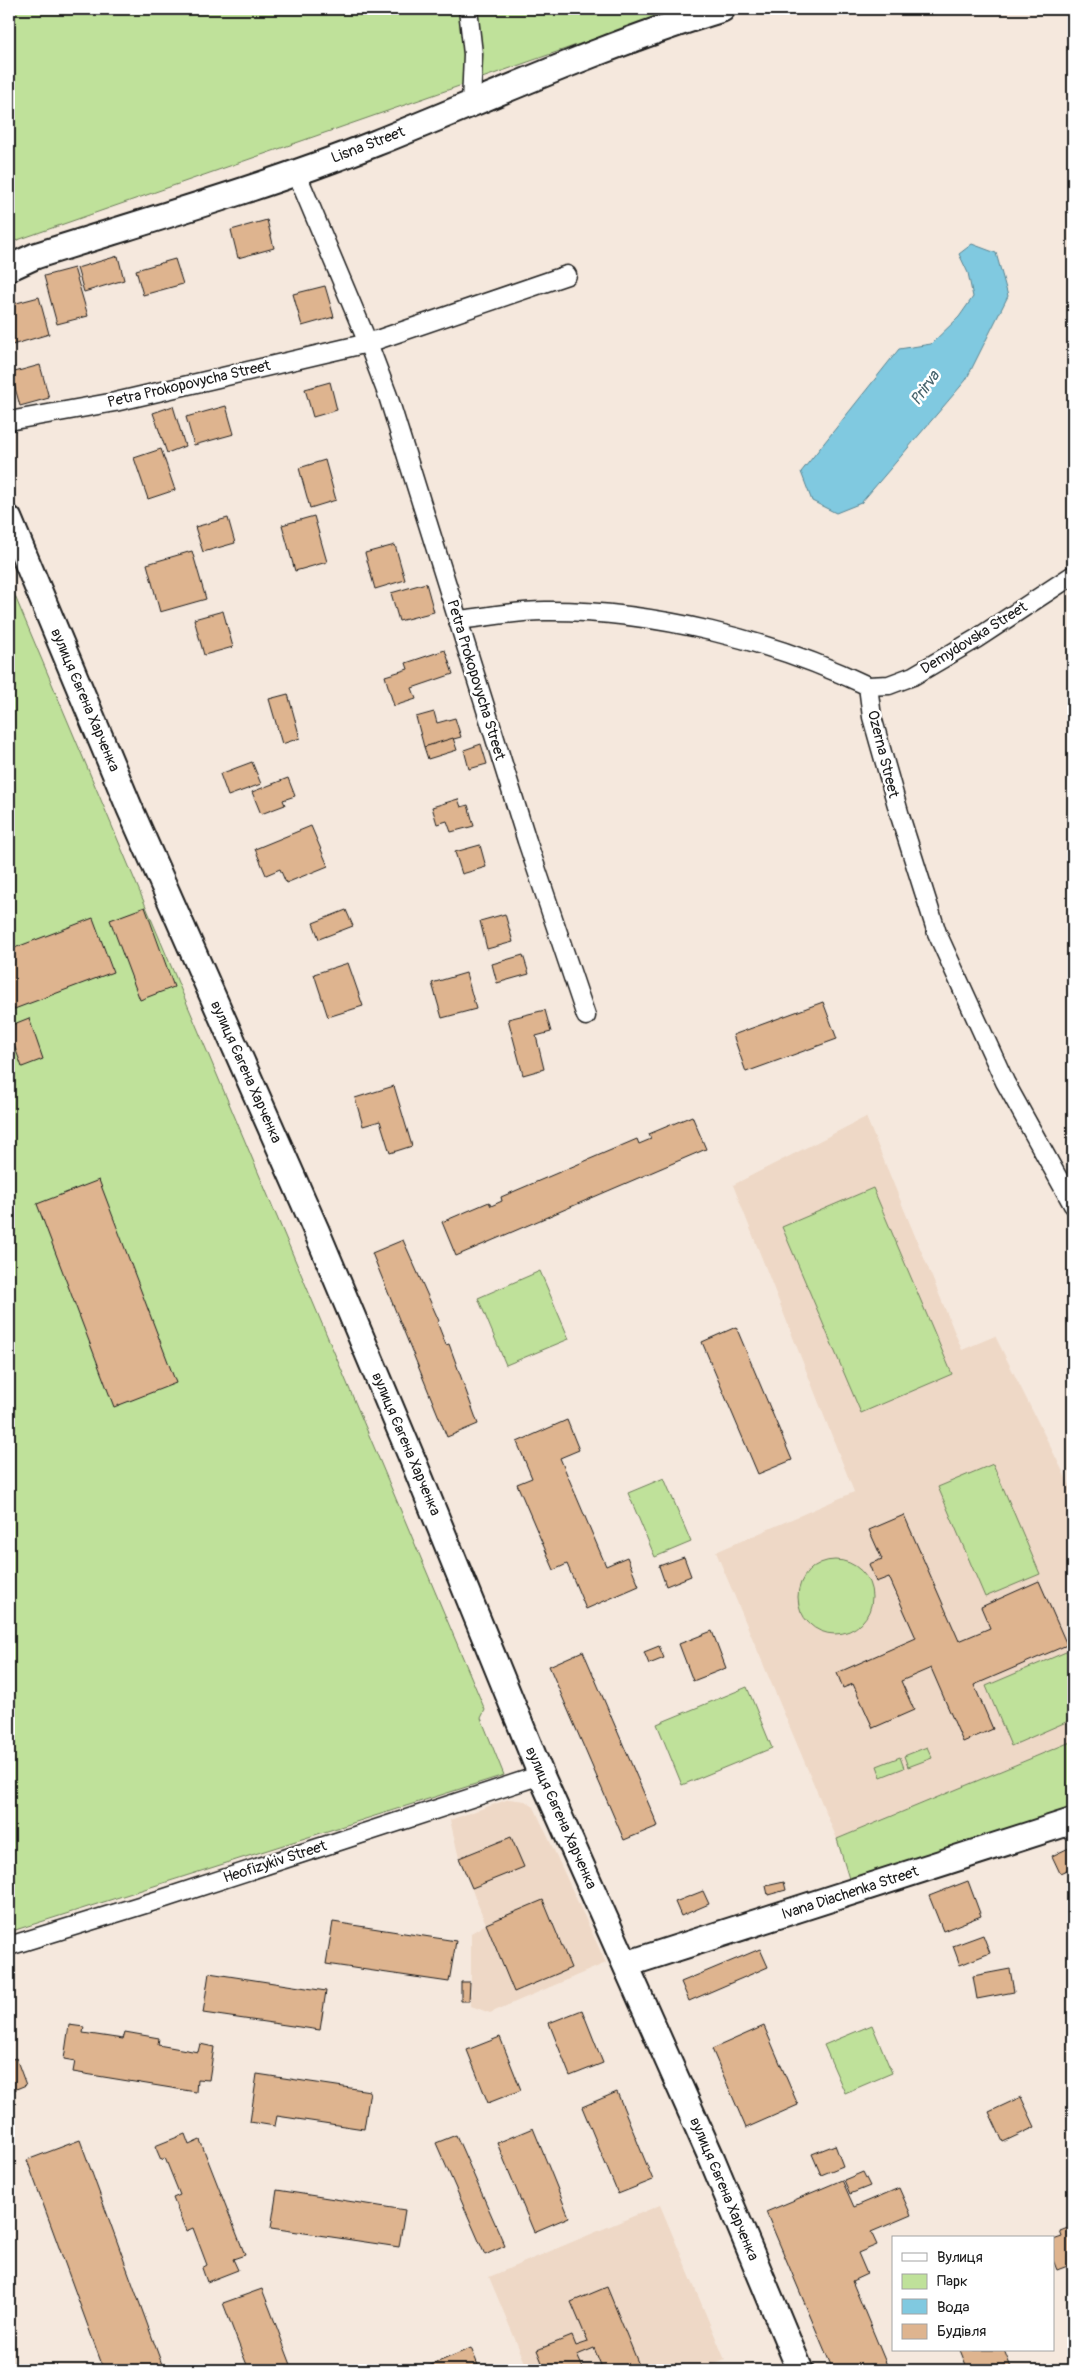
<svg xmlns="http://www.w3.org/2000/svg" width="1082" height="2379" viewBox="0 0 1082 2379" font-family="Pangolin,sans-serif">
<rect width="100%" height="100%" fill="#f5e8dd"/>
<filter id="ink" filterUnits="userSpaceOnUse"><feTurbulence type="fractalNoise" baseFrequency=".02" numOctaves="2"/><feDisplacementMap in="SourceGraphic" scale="10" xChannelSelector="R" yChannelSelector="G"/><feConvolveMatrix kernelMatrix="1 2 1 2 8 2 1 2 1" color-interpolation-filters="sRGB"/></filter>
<g filter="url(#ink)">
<g fill="#eed8c6">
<polygon points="866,1117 962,1350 995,1336 1073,1492 1073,1741 837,1839 716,1552 854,1492 733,1185"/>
<polygon points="509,1799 525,1801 534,1807 606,1963 490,2013 471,2006 471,1933 486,1924 459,1858 450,1820"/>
<polygon points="660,2205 725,2360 700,2370 528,2370 489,2277"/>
</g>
<g fill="#bfe19a" stroke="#6e7e5b">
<polygon points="9,9 680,9 9,243"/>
<polygon points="9,582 485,1710 481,1718 504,1775 9,1932"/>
<polygon points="873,1188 952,1374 861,1413 782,1227"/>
<polygon points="540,1271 569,1339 506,1365 478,1298"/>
<polygon points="993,1464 1040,1574 985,1597 938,1487"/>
<polygon points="664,1478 691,1542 655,1557 628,1493"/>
<circle cx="835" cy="1597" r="37"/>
<polygon points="1073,1649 1073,1719 1011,1746 986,1686"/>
<polygon points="747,1687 772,1748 682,1785 657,1724"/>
<polygon points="1073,1741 1073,1809 850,1882 837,1839"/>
<polygon points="927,1747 932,1758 908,1767 904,1756"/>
<polygon points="900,1757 904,1768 881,1777 877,1766"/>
<polygon points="872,2025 892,2073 845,2093 824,2045"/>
</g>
<polygon fill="#80c9e0" stroke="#588492" points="972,244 996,253 1008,296 966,380 861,503 836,513 812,501 801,472 899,349 931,344 959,317 973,297 968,273 959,254"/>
<g fill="#deb48f" stroke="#1c1c1c">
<polygon points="267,220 274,248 238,258 231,230"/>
<polygon points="118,256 124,280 84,292 77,268"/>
<polygon points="175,259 183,284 143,295 136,270"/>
<polygon points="74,268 88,316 57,324 44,276"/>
<polygon points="325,286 334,317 302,326 293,294"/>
<polygon points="39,297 49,334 12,345 9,334 9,305"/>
<polygon points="40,365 49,398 20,406 11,373"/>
<polygon points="330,382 337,410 313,417 305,389"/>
<polygon points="173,406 185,446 167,453 153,413"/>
<polygon points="226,406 234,434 194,445 186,417"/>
<polygon points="161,449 175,490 148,499 134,458"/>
<polygon points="325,460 336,500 310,508 299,468"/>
<polygon points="314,516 327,562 295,571 282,525"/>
<polygon points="228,518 235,543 203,552 195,527"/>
<polygon points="395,545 405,580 375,589 365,553"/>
<polygon points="192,551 206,599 160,612 147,564"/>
<polygon points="426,583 434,612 399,621 391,593"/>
<polygon points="223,611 233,647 204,655 194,619"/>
<polygon points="445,650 453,674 412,688 416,699 394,706 385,676 408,669 406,663"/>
<polygon points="288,694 300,738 282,744 269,699"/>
<polygon points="434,712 437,723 455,718 461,737 424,747 416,717"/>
<polygon points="453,738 457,750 428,759 424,747"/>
<polygon points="481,744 487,764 469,769 464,750"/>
<polygon points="252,762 261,784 228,796 220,774"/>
<polygon points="288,778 295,796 283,800 285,805 261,814 252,792"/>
<polygon points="458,799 461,807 468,805 474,826 451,832 447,821 437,824 432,807"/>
<polygon points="311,826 328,866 286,883 280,869 266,875 255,849"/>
<polygon points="480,845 486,867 462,874 455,852"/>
<polygon points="145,907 174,987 140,1000 110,920"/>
<polygon points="346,910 353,926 319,939 313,923"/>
<polygon points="505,914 513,942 487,949 480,921"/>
<polygon points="93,918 113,972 9,1011 9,950"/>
<polygon points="523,955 529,974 497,983 492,964"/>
<polygon points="348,963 363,1006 328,1017 314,974"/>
<polygon points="466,973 476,1009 442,1018 432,983"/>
<polygon points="823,1002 837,1039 746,1072 733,1035"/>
<polygon points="545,1010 551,1032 536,1036 544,1069 523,1075 508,1019"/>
<polygon points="29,1018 43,1059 22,1067 9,1031 9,1026"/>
<polygon points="394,1086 412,1146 390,1153 380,1121 363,1126 355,1098"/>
<polygon points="692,1116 706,1149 456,1256 442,1222 489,1202 491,1206 502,1201 501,1197 637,1139 639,1144 651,1139 649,1134"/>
<polygon points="99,1180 176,1383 114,1407 37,1204"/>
<polygon points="403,1240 439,1321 437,1322 446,1345 449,1344 478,1424 447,1437 372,1253"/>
<polygon points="736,1327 792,1460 758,1474 702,1342"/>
<polygon points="567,1420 579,1450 560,1458 606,1566 627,1557 639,1586 586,1609 567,1564 554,1570 517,1484 532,1478 517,1442"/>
<polygon points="904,1515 959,1641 990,1628 981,1607 1039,1581 1067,1645 974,1685 993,1729 963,1742 931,1668 901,1681 914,1710 873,1728 853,1684 843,1688 837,1673 916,1638 889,1577 876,1582 869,1564 882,1559 869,1530"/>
<polygon points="684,1557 691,1576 666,1586 659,1566"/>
<polygon points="712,1631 726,1668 693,1681 679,1644"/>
<polygon points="659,1646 664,1658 649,1664 644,1652"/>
<polygon points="583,1651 658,1826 624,1840 549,1666"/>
<polygon points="511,1837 524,1867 472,1888 459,1858"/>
<polygon points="1073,1846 1073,1867 1060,1873 1052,1856"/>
<polygon points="968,1881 981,1916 943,1931 929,1896"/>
<polygon points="784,1882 786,1890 768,1895 766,1886"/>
<polygon points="703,1891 709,1904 681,1916 675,1902"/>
<polygon points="543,1900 571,1968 514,1992 486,1924"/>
<polygon points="333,1922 456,1941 449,1982 326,1964"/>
<polygon points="983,1935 990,1953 960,1965 953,1946"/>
<polygon points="760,1949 768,1967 689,2001 681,1982"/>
<polygon points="1010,1969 1014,1992 977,1999 973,1976"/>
<polygon points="209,1973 326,1991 320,2030 203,2013"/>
<polygon points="461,1982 470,1982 469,2001 461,2001"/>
<polygon points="582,2010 603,2063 570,2076 549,2023"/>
<polygon points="69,2025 84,2027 83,2033 123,2039 125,2032 159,2038 158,2045 198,2052 200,2044 214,2047 209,2080 197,2079 196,2092 73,2072 75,2061 64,2059"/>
<polygon points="764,2026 798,2105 746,2128 712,2049"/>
<polygon points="500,2037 521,2090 488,2103 467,2050"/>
<polygon points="16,2058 26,2085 9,2092 9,2060"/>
<polygon points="257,2074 370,2091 364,2129 277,2116 275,2126 250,2122"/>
<polygon points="617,2092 653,2180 618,2194 582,2107"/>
<polygon points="1021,2097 1035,2127 1003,2142 989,2112"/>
<polygon points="533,2128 569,2217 534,2232 497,2143"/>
<polygon points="185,2134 189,2145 200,2140 245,2255 233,2259 238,2270 207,2282 202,2268 207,2265 193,2228 186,2231 173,2198 180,2195 165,2158 161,2160 155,2146"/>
<polygon points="456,2135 505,2246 485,2255 436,2143"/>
<polygon points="80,2140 164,2370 104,2370 27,2160"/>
<polygon points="835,2145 843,2166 821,2175 812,2154"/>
<polygon points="863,2172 870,2186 850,2194 844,2180"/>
<polygon points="842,2180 854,2207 899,2188 911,2215 871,2232 877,2245 858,2253 867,2274 852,2281 889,2370 833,2370 766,2212"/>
<polygon points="277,2190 405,2210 399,2247 271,2228"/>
<polygon points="1073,2226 1073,2264 1057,2270 1053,2260 1053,2240 1062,2237 1060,2231"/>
<polygon points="607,2287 641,2370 603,2370 594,2348 577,2355 583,2368 577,2370 545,2370 537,2350 572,2336 576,2346 588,2342 571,2302"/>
<polygon points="262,2289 271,2312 293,2370 249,2370 239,2345 223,2303"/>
<polygon points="471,2348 480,2370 419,2370"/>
<polygon points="960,2350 1004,2350 1012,2370 968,2370"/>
</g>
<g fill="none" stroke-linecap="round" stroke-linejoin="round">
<g stroke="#1c1c1c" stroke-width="21">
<g id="street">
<polyline points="468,9 473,54 471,104"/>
<polyline points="296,172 368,343 388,396 527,841 586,1016"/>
<polyline points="9,421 115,402 368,343 567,275"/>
<path d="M458,620C487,617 516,611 545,611C652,610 772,640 868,686L872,717L900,816L937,933L1005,1082L1073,1205"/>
<polyline points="868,686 889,685 913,676 976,639 1073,575"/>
<polyline points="9,1946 165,1898 541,1775"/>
</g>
</g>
<g stroke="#1c1c1c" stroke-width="29">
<g id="secondary">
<path d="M9,268L35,256C149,220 265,187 376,143C491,97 603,45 722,9"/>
<polyline points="9,519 130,809 316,1230 414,1463 541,1775 712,2159 800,2370"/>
<polyline points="627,1964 1073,1821"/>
</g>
</g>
<use href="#street" stroke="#fff" stroke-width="18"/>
<use href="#secondary" stroke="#fff" stroke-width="25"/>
</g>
</g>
<g text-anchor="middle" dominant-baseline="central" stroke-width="5" stroke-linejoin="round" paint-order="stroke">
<g font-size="15" fill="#1c1c1c" stroke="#fff">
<text transform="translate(368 145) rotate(-21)">Lisna Street</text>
<text transform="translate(189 384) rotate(-13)">Petra Prokopovycha Street</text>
<text transform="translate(974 638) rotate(-32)">Demydovska Street</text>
<text transform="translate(476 680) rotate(73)">Petra Prokopovycha Street</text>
<text transform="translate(85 700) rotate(67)">вулиця Євгена Харченка</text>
<text transform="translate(883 754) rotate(76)">Ozerna Street</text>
<text transform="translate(246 1072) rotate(66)">вулиця Євгена Харченка</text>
<text transform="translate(406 1444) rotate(67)">вулиця Євгена Харченка</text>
<text transform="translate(561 1818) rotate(66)">вулиця Євгена Харченка</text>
<text transform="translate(275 1862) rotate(-18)">Heofizykiv Street</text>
<text transform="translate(850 1893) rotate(-18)">Ivana Diachenka Street</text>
<text transform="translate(724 2189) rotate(67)">вулиця Євгена Харченка</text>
</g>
<g font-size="16" font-style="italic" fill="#44616a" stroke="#fff">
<text transform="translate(925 388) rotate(-55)">Prirva</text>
</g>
</g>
<rect width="1082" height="2379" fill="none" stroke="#fff" stroke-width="30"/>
<rect x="15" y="15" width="1052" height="2349" fill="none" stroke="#1c1c1c" stroke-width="2" filter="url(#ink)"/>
<rect x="892" y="2236" width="162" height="115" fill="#ffffff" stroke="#a4a4a4"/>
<rect x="902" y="2253" width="25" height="8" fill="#ffffff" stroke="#a4a4a4"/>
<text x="937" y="2262" font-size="15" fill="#1c1c1c">Вулиця</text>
<rect x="902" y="2274" width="25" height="15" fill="#bfe19a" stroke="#a4a4a4"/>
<text x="937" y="2286" font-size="15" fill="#1c1c1c">Парк</text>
<rect x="902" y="2299" width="25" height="15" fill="#80c9e0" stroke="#a4a4a4"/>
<text x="937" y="2312" font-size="15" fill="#1c1c1c">Вода</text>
<rect x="902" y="2324" width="25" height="15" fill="#deb48f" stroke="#a4a4a4"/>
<text x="937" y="2336" font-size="15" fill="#1c1c1c">Будівля</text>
</svg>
